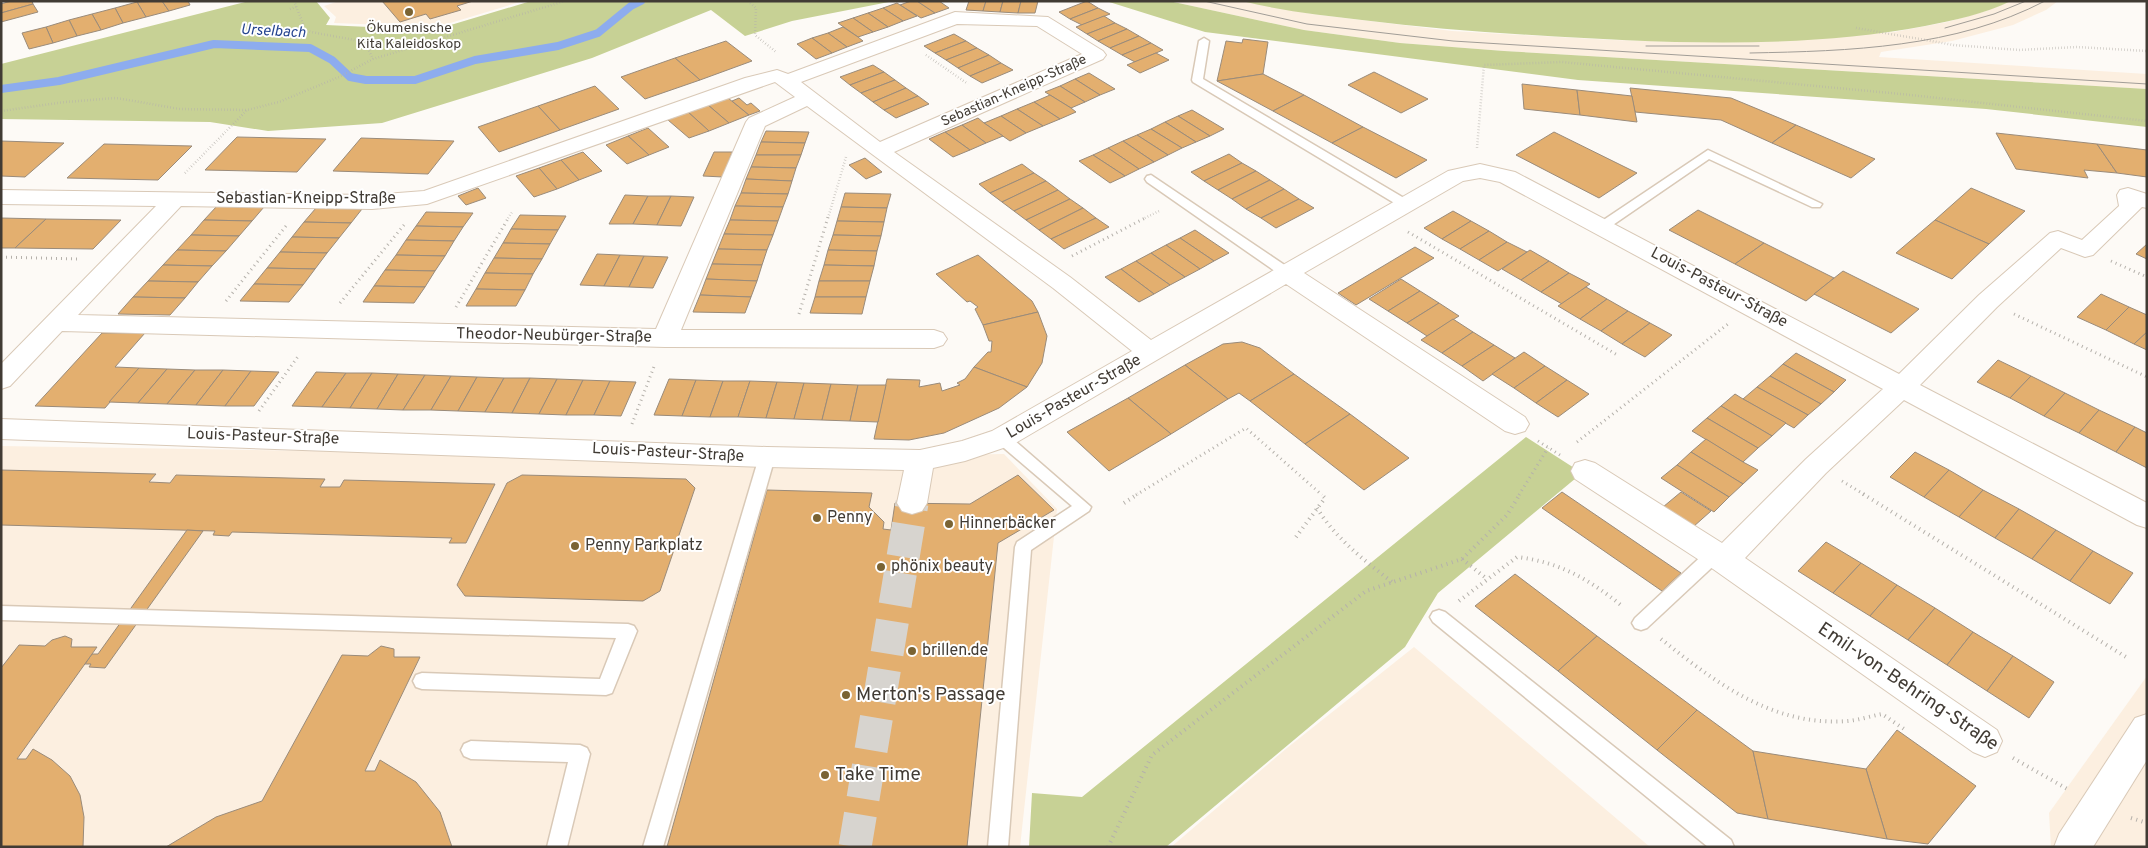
<svg xmlns="http://www.w3.org/2000/svg" width="2148" height="848" viewBox="0 0 2148 848" font-family="Overpass,sans-serif">
<rect width="100%" height="100%" fill="#fdfaf6"/>
<g fill="#fcefe0">
<polygon points="339,1 523,1 437,27 334,23 336,17 324,6"/>
<polygon points="1169,1 1242,1 1312,14 1452,31 1612,40 1690,42 1784,40 1894,32 1947,22 1986,11 2011,1 2058,1 2046,10 2013,25 1952,41 1881,52 1879,57 2147,74 2147,89 1504,51 1400,43 1304,30"/>
<polygon points="1,446 764,458 1004,454 1057,509 1020,847 1,847"/>
<polygon points="1414,647 1650,847 1171,847 1287,748"/>
<polygon points="2147,676 2147,847 2051,847 2049,813"/>
</g>
<g fill="#c7d195">
<polygon points="249,1 316,1 330,18 326,25 434,30 531,1 894,1 792,21 745,36 711,10 592,58 382,123 268,131 210,122 1,119 1,64"/>
<polygon points="1106,1 1169,1 1304,30 1400,43 1504,51 2147,89 2147,127 1986,109 1578,80 1205,32"/>
<path d="M1242,1H2011C1985,14 1954,20 1925,26C1797,50 1662,43 1532,35C1475,32 1419,27 1362,20C1322,15 1281,11 1242,1Z"/>
<polygon points="1526,437 1582,473 1438,593 1405,647 1166,847 1029,847 1032,793 1082,797"/>
</g>
<g fill="none" stroke-linecap="round" stroke-linejoin="round">
<polyline stroke="#8dacee" stroke-width="8" points="1,89 59,81 214,44 310,48 332,60 350,77 366,80 415,80 475,60 558,46 598,33 631,6 641,1"/>
</g>
<g fill="#e3af6f" stroke="#9a8b7a">
<polygon points="11,1 32,1 33,4 1,13 1,4"/>
<polygon points="162,1 169,11 146,17 137,2"/>
<polygon points="162,1 188,1 190,5 169,11"/>
<polygon points="382,1 473,1 457,6 461,10 430,19 426,14 400,22"/>
<polygon points="911,1 917,1 935,13 921,18 900,5"/>
<polygon points="917,1 939,1 949,8 935,13"/>
<polygon points="969,1 986,1 983,11 966,10"/>
<polygon points="986,1 1003,1 1000,12 983,11"/>
<polygon points="1003,1 1021,1 1018,13 1000,12"/>
<polygon points="1021,1 1038,1 1035,13 1018,13"/>
<polygon points="1087,1 1098,8 1070,19 1059,12"/>
<polygon points="137,2 146,17 123,23 115,8"/>
<polygon points="897,3 900,5 917,16 903,21 883,8"/>
<polygon points="33,4 38,12 1,22 1,13"/>
<polygon points="115,8 123,23 101,30 92,14"/>
<polygon points="883,8 903,21 888,27 868,13"/>
<polygon points="1098,8 1110,14 1082,25 1070,19"/>
<polygon points="868,13 888,27 873,32 853,18"/>
<polygon points="92,14 101,30 77,36 69,20"/>
<polygon points="1104,16 1115,23 1087,34 1076,27"/>
<polygon points="853,18 873,32 858,37 838,23"/>
<polygon points="69,20 77,36 53,43 46,27"/>
<polygon points="1115,23 1127,29 1098,41 1087,34"/>
<polygon points="46,27 53,43 29,49 22,33"/>
<polygon points="843,27 858,37 863,41 847,47 828,33"/>
<polygon points="1127,29 1139,36 1110,48 1098,41"/>
<polygon points="828,33 847,47 832,53 812,38"/>
<polygon points="954,34 966,41 935,53 924,46"/>
<polygon points="1139,36 1151,43 1122,55 1110,48"/>
<polygon points="812,38 832,53 816,59 797,44"/>
<polygon points="1243,39 1268,42 1263,74 1217,81 1226,41 1242,43"/>
<polygon points="726,41 752,61 700,80 675,58"/>
<polygon points="966,41 977,48 946,60 935,53"/>
<polygon points="1151,43 1163,50 1135,62 1122,55"/>
<polygon points="977,48 989,55 958,68 946,60"/>
<polygon points="1156,53 1169,60 1140,73 1127,65"/>
<polygon points="989,55 1001,63 970,76 958,68"/>
<polygon points="675,58 700,80 645,99 621,77"/>
<polygon points="1001,63 1013,70 982,83 970,76"/>
<polygon points="873,65 884,72 850,85 840,77"/>
<polygon points="884,72 895,80 861,93 850,85"/>
<polygon points="1374,72 1428,99 1401,113 1348,85"/>
<polygon points="1089,73 1115,89 1100,95 1075,79"/>
<polygon points="1263,74 1304,95 1273,111 1217,81"/>
<polygon points="1075,79 1100,95 1085,102 1060,86"/>
<polygon points="895,80 906,88 873,102 861,93"/>
<polygon points="1522,84 1577,90 1580,115 1524,109"/>
<polygon points="595,86 619,109 560,130 538,106"/>
<polygon points="1060,86 1085,102 1071,108 1045,92"/>
<polygon points="906,88 918,96 884,110 873,102"/>
<polygon points="1630,88 1731,98 1796,125 1772,143 1721,120 1635,112"/>
<polygon points="1577,90 1632,96 1637,122 1580,115"/>
<polygon points="1050,95 1071,108 1076,112 1060,119 1034,102"/>
<polygon points="1304,95 1363,127 1332,143 1273,111"/>
<polygon points="918,96 929,104 896,118 884,110"/>
<polygon points="728,98 749,115 729,123 708,105"/>
<polygon points="739,98 747,105 751,103 760,111 749,115 732,101"/>
<polygon points="1034,102 1060,119 1043,126 1017,109"/>
<polygon points="708,105 729,123 709,131 688,112"/>
<polygon points="538,106 560,130 499,152 478,127"/>
<polygon points="1017,109 1043,126 1026,133 1001,116"/>
<polygon points="1192,110 1224,129 1210,136 1178,116"/>
<polygon points="688,112 709,131 689,138 668,120"/>
<polygon points="1001,116 1026,133 1010,141 984,123"/>
<polygon points="1178,116 1210,136 1196,142 1165,122"/>
<polygon points="978,118 984,123 1003,136 986,143 962,125"/>
<polygon points="1165,122 1196,142 1182,148 1151,129"/>
<polygon points="962,125 986,143 970,150 945,132"/>
<polygon points="1796,125 1875,159 1851,178 1772,143"/>
<polygon points="1363,127 1427,160 1396,178 1332,143"/>
<polygon points="648,128 669,147 649,155 628,136"/>
<polygon points="1151,129 1182,148 1168,155 1137,135"/>
<polygon points="766,131 809,132 805,143 761,142"/>
<polygon points="945,132 970,150 953,157 929,139"/>
<polygon points="1554,132 1637,173 1599,198 1516,155"/>
<polygon points="1996,133 2097,144 2117,173 2084,170 2088,178 2016,169"/>
<polygon points="1137,135 1168,155 1154,162 1123,141"/>
<polygon points="628,136 649,155 627,164 606,145"/>
<polygon points="237,137 326,139 297,172 205,170"/>
<polygon points="361,138 454,141 428,174 333,171"/>
<polygon points="1,141 64,143 25,177 1,176"/>
<polygon points="1123,141 1154,162 1139,169 1108,148"/>
<polygon points="761,142 805,143 801,155 756,155"/>
<polygon points="104,144 192,146 158,180 67,178"/>
<polygon points="2097,144 2147,150 2147,177 2117,173"/>
<polygon points="1108,148 1139,169 1125,176 1093,155"/>
<polygon points="583,152 602,171 579,180 561,160"/>
<polygon points="714,152 732,152 723,177 703,176"/>
<polygon points="1229,154 1242,163 1204,181 1191,172"/>
<polygon points="756,155 801,155 796,168 751,167"/>
<polygon points="1093,155 1125,176 1110,183 1079,161"/>
<polygon points="865,158 882,172 866,179 849,165"/>
<polygon points="561,160 579,180 557,189 539,168"/>
<polygon points="1242,163 1256,171 1218,190 1204,181"/>
<polygon points="1022,164 1034,173 990,193 979,184"/>
<polygon points="751,167 796,168 792,181 746,179"/>
<polygon points="539,168 557,189 534,197 516,176"/>
<polygon points="1256,171 1270,180 1232,199 1218,190"/>
<polygon points="1034,173 1046,181 1002,202 990,193"/>
<polygon points="746,179 792,181 788,194 741,193"/>
<polygon points="1270,180 1284,189 1246,209 1232,199"/>
<polygon points="1046,181 1058,190 1014,211 1002,202"/>
<polygon points="478,188 486,198 466,205 458,196"/>
<polygon points="1971,188 2025,211 1989,244 1935,220"/>
<polygon points="1284,189 1299,199 1261,218 1246,209"/>
<polygon points="1058,190 1070,199 1026,220 1014,211"/>
<polygon points="741,193 788,194 783,207 735,206"/>
<polygon points="845,193 891,194 887,208 841,207"/>
<polygon points="625,195 648,196 633,224 609,224"/>
<polygon points="648,196 671,196 657,225 633,224"/>
<polygon points="671,196 694,197 681,226 657,225"/>
<polygon points="1070,199 1083,208 1039,230 1026,220"/>
<polygon points="1299,199 1314,208 1276,228 1261,218"/>
<polygon points="217,206 264,207 252,221 204,220"/>
<polygon points="735,206 783,207 778,221 730,220"/>
<polygon points="841,207 887,208 884,222 837,221"/>
<polygon points="316,208 362,209 351,223 304,222"/>
<polygon points="1083,208 1096,218 1051,239 1039,230"/>
<polygon points="1698,210 1764,243 1735,264 1669,230"/>
<polygon points="1453,211 1471,221 1442,239 1424,228"/>
<polygon points="426,212 473,213 463,227 416,226"/>
<polygon points="520,215 566,216 558,230 511,229"/>
<polygon points="1,218 46,219 15,248 1,248"/>
<polygon points="1096,218 1109,227 1064,249 1051,239"/>
<polygon points="46,219 121,220 93,249 15,248"/>
<polygon points="204,220 252,221 239,236 191,235"/>
<polygon points="730,220 778,221 773,235 724,234"/>
<polygon points="1935,220 1989,244 1952,279 1896,253"/>
<polygon points="837,221 884,222 881,236 833,235"/>
<polygon points="1471,221 1489,231 1460,249 1442,239"/>
<polygon points="304,222 351,223 339,238 292,237"/>
<polygon points="416,226 463,227 454,241 406,240"/>
<polygon points="511,229 558,230 550,244 503,243"/>
<polygon points="1195,230 1229,253 1214,261 1180,238"/>
<polygon points="1489,231 1507,242 1479,260 1460,249"/>
<polygon points="724,234 773,235 767,250 718,249"/>
<polygon points="191,235 239,236 226,251 177,250"/>
<polygon points="833,235 881,236 877,251 828,250"/>
<polygon points="292,237 339,238 327,253 280,252"/>
<polygon points="1180,238 1214,261 1200,269 1166,245"/>
<polygon points="406,240 454,241 445,256 396,255"/>
<polygon points="1507,242 1527,252 1498,271 1479,260"/>
<polygon points="503,243 550,244 542,259 494,258"/>
<polygon points="1764,243 1834,278 1806,301 1735,264"/>
<polygon points="2147,244 2147,259 2136,254"/>
<polygon points="1166,245 1200,269 1185,277 1151,253"/>
<polygon points="1415,247 1434,258 1356,305 1338,293"/>
<polygon points="718,249 767,250 762,265 712,264"/>
<polygon points="177,250 226,251 212,266 163,265"/>
<polygon points="828,250 877,251 874,266 824,265"/>
<polygon points="1530,250 1549,261 1521,280 1502,269"/>
<polygon points="280,252 327,253 315,269 267,268"/>
<polygon points="1151,253 1185,277 1170,285 1136,261"/>
<polygon points="597,254 620,255 604,286 580,285"/>
<polygon points="396,255 445,256 435,271 385,270"/>
<polygon points="620,255 644,256 629,287 604,286"/>
<polygon points="978,255 1032,301 1038,312 983,325 975,309 978,307 970,301 967,302 936,274"/>
<polygon points="644,256 668,257 653,288 629,287"/>
<polygon points="494,258 542,259 533,274 485,273"/>
<polygon points="1136,261 1170,285 1154,294 1121,269"/>
<polygon points="1549,261 1569,273 1541,292 1521,280"/>
<polygon points="712,264 762,265 757,281 706,279"/>
<polygon points="163,265 212,266 198,282 148,281"/>
<polygon points="824,265 874,266 870,281 819,281"/>
<polygon points="267,268 315,269 303,285 254,284"/>
<polygon points="1121,269 1154,294 1139,302 1105,277"/>
<polygon points="385,270 435,271 425,287 374,286"/>
<polygon points="1843,271 1919,309 1891,333 1814,294"/>
<polygon points="485,273 533,274 525,290 476,289"/>
<polygon points="1569,273 1590,284 1562,304 1541,292"/>
<polygon points="706,279 757,281 751,297 700,295"/>
<polygon points="1401,279 1420,291 1388,311 1369,299"/>
<polygon points="148,281 198,282 185,298 133,297"/>
<polygon points="819,281 870,281 866,297 815,297"/>
<polygon points="254,284 303,285 289,302 240,301"/>
<polygon points="374,286 425,287 414,303 363,302"/>
<polygon points="1586,287 1607,299 1580,319 1558,306"/>
<polygon points="476,289 525,290 516,306 466,306"/>
<polygon points="1420,291 1439,303 1407,323 1388,311"/>
<polygon points="2101,294 2129,307 2106,330 2077,317"/>
<polygon points="700,295 751,297 745,313 693,312"/>
<polygon points="133,297 185,298 170,315 118,314"/>
<polygon points="815,297 866,297 862,314 810,313"/>
<polygon points="1607,299 1628,311 1601,331 1580,319"/>
<polygon points="1439,303 1459,316 1427,336 1407,323"/>
<polygon points="2129,307 2147,315 2147,332 2134,344 2106,330"/>
<polygon points="1628,311 1650,323 1622,344 1601,331"/>
<polygon points="1038,312 1047,336 1042,363 1027,387 974,367 988,352 991,352 992,341 989,341 983,325"/>
<polygon points="1453,319 1473,332 1442,353 1421,340"/>
<polygon points="1650,323 1672,335 1645,357 1622,344"/>
<polygon points="1473,332 1494,345 1462,366 1442,353"/>
<polygon points="2147,332 2147,350 2134,344"/>
<polygon points="102,333 145,333 115,367 139,368 105,408 35,406"/>
<polygon points="1242,342 1260,348 1294,374 1250,401 1239,393 1228,399 1185,365 1223,344"/>
<polygon points="1494,345 1515,358 1483,381 1462,366"/>
<polygon points="1524,352 1545,366 1514,388 1492,374"/>
<polygon points="1796,353 1846,380 1834,392 1783,364"/>
<polygon points="1998,360 2031,376 2010,398 1977,382"/>
<polygon points="1783,364 1834,392 1821,404 1770,376"/>
<polygon points="1185,365 1228,399 1171,434 1128,398"/>
<polygon points="1545,366 1567,380 1536,403 1514,388"/>
<polygon points="974,367 1027,387 999,408 944,433 909,440 874,439 887,379 920,380 919,387 940,383 942,391 960,385 957,383 965,379"/>
<polygon points="139,368 167,369 138,403 109,402"/>
<polygon points="167,369 195,370 167,404 138,403"/>
<polygon points="195,370 223,370 196,405 167,404"/>
<polygon points="223,370 251,371 225,406 196,405"/>
<polygon points="251,371 279,372 254,406 225,406"/>
<polygon points="316,372 346,373 322,407 292,406"/>
<polygon points="346,373 372,373 350,408 322,407"/>
<polygon points="372,373 398,374 377,409 350,408"/>
<polygon points="398,374 425,375 403,410 377,409"/>
<polygon points="1294,374 1350,414 1305,444 1250,401"/>
<polygon points="425,375 451,376 431,410 403,410"/>
<polygon points="451,376 477,377 458,411 431,410"/>
<polygon points="1770,376 1821,404 1808,415 1757,387"/>
<polygon points="2031,376 2065,393 2044,416 2010,398"/>
<polygon points="477,377 504,378 485,412 458,411"/>
<polygon points="504,378 530,378 512,413 485,412"/>
<polygon points="530,378 557,379 539,414 512,413"/>
<polygon points="557,379 583,380 566,415 539,414"/>
<polygon points="669,379 696,380 682,416 654,415"/>
<polygon points="583,380 610,381 594,415 566,415"/>
<polygon points="696,380 723,381 710,417 682,416"/>
<polygon points="1567,380 1589,394 1558,417 1536,403"/>
<polygon points="610,381 636,382 621,416 594,415"/>
<polygon points="723,381 750,381 738,417 710,417"/>
<polygon points="750,381 777,382 766,418 738,417"/>
<polygon points="777,382 804,383 794,419 766,418"/>
<polygon points="804,383 831,384 822,420 794,419"/>
<polygon points="831,384 858,385 850,421 822,420"/>
<polygon points="858,385 886,385 878,422 850,421"/>
<polygon points="1757,387 1808,415 1794,428 1743,399"/>
<polygon points="2065,393 2099,410 2079,433 2044,416"/>
<polygon points="1735,394 1743,399 1786,423 1772,436 1721,406"/>
<polygon points="1128,398 1171,434 1109,471 1067,432"/>
<polygon points="1721,406 1772,436 1758,448 1707,418"/>
<polygon points="2099,410 2135,427 2116,452 2079,433"/>
<polygon points="1350,414 1409,458 1364,490 1305,444"/>
<polygon points="1707,418 1758,448 1743,462 1692,431"/>
<polygon points="2135,427 2147,433 2147,468 2116,452"/>
<polygon points="1706,439 1743,462 1758,470 1743,484 1691,452"/>
<polygon points="1691,452 1743,484 1729,497 1677,465"/>
<polygon points="1915,452 1949,470 1924,497 1890,477"/>
<polygon points="1677,465 1729,497 1714,512 1661,478"/>
<polygon points="1,470 156,474 149,482 170,483 176,475 325,479 320,487 340,487 344,480 495,484 466,543 449,543 452,538 232,532 229,536 213,535 215,531 1,525"/>
<polygon points="1949,470 1983,490 1959,517 1924,497"/>
<polygon points="522,475 686,479 695,488 660,591 643,601 465,596 457,585 507,483"/>
<polygon points="1018,475 1054,510 998,543 967,847 667,847 767,490 872,493 869,507 884,522 883,529 891,530 895,503 970,504"/>
<polygon points="1983,490 2019,509 1995,538 1959,517"/>
<polygon points="1562,492 1681,573 1662,591 1542,508"/>
<polygon points="1681,492 1711,511 1693,527 1663,507"/>
<polygon points="2019,509 2056,530 2032,559 1995,538"/>
<polygon points="187,530 203,531 105,668 89,667 91,664 85,664 92,654 98,654"/>
<polygon points="2056,530 2093,551 2070,581 2032,559"/>
<polygon points="1826,542 1861,563 1833,593 1798,571"/>
<polygon points="2093,551 2133,573 2110,604 2070,581"/>
<polygon points="1861,563 1897,585 1870,616 1833,593"/>
<polygon points="1515,574 1597,636 1558,671 1475,606"/>
<polygon points="1897,585 1935,608 1908,640 1870,616"/>
<polygon points="1935,608 1973,632 1947,665 1908,640"/>
<polygon points="1973,632 2013,656 1987,691 1947,665"/>
<polygon points="65,636 72,639 71,647 97,647 17,759 26,759 33,749 52,760 70,776 80,795 84,817 83,847 1,847 1,668 19,645 45,646 52,640"/>
<polygon points="1597,636 1697,710 1657,750 1558,671"/>
<polygon points="381,646 394,649 394,657 420,657 365,771 375,771 380,760 416,782 440,812 452,847 166,847 216,817 262,801 342,655 368,656"/>
<polygon points="2013,656 2054,682 2029,718 1987,691"/>
<polygon points="1697,710 1753,751 1768,819 1737,813 1657,750"/>
<polygon points="1897,730 1976,786 1928,844 1887,839 1866,769"/>
<polygon points="1753,751 1866,769 1887,839 1768,819"/>
</g>
<g fill="none" stroke-linecap="round" stroke-linejoin="round">
<polyline stroke="#d7d4cf" stroke-width="33" stroke-dasharray="33 16" stroke-linecap="butt" points="855,847 912,503"/>
<g stroke="#d9c9b7" stroke-width="3">
<g id="lane">
<polygon points="1204,38 1209,41 1203,79 1409,201 1411,204 1409,207 1401,207 1193,82 1192,80 1199,41"/>
<polygon points="1708,150 1822,204 1820,207 1812,207 1709,159 1607,229 1599,229 1597,226 1599,223"/>
<polygon points="1151,175 1292,270 1294,273 1292,276 1282,276 1147,182 1145,179 1147,176"/>
<polygon points="1002,432 1007,434 1091,507 1089,511 1031,550 1008,847 988,847 1015,547 1017,542 1072,506 997,442 994,438 997,434"/>
<polygon points="767,451 772,453 775,457 663,847 643,847 759,457 762,453"/>
<polygon points="1715,547 1721,549 1723,554 1721,559 1647,628 1641,630 1635,628 1632,623 1635,618 1709,549"/>
<polygon points="1,606 628,624 634,626 637,631 612,693 606,695 422,689 416,687 413,681 416,675 422,673 600,679 616,638 1,620"/>
<polygon points="1439,610 1445,612 1731,840 1734,847 1708,847 1433,622 1430,617 1433,612"/>
<polygon points="471,741 580,745 587,748 590,754 567,847 547,847 568,762 471,759 464,756 461,750 464,744"/>
</g>
</g>
<g stroke="#d9c9b7" stroke-width="2">
<g id="street">
<path d="M955,12L1048,17L1103,51L1106,55L1103,59L894,152L1070,277L1151,340L1448,171L1480,164L1515,172L1899,374L1979,295L2050,233L2058,231L2082,240L2119,206L2117,195L2120,190L2128,188L2147,194V208L2142,207L2093,255L2085,257L2061,248L1997,307L1920,385L2147,503V528L2137,525L1904,400L1826,473L1745,558L1997,730L2002,741L1997,752L1985,757L1973,752L1713,569L1575,479L1571,471L1575,463L1585,460L1595,463L1722,543L1806,459L1883,389L1500,182L1480,178L1463,181L1304,273L1525,417L1529,424L1525,431L1515,434L1505,431L1286,284L1012,445L965,461L933,468L927,503L922,511L912,514L902,511L897,503L904,470L767,467L1,439V419L767,447L920,450L962,441L992,431L1132,351L1053,288L807,106L765,126L681,330H934L943,333L947,339L943,345L934,348L665,347L62,331L10,386L1,389V364L156,206L1,204V190L372,195L424,191L745,78L777,70L788,74ZM957,24L1037,26L1082,54L880,142L801,82ZM775,82L795,97L749,118L746,122L656,329L78,315L181,206L372,209L427,204Z"/>
<polygon points="2147,714 2147,760 2093,847 2054,847 2059,834 2135,718"/>
</g>
</g>
<g stroke="#b5b1ab" stroke-width="2.5" stroke-dasharray="0.5 2.5" stroke-linecap="butt">
<polyline points="294,1 306,31 365,42 373,59"/>
<polyline points="748,1 756,8 755,35 776,52"/>
<polyline points="290,9 296,7"/>
<polyline points="1856,28 1954,45 2019,50 2077,47 2147,51"/>
<polyline points="926,55 968,84"/>
<polyline points="1,111 65,102 116,98 180,109 247,110 279,102 339,77 373,59 565,1"/>
<polyline points="1477,148 1484,65 1562,62 1901,94 2147,121"/>
<polyline points="185,173 247,110"/>
<polyline points="508,218 512,212"/>
<polyline points="828,218 846,157"/>
<polyline points="1145,218 1159,211"/>
</g>
<g stroke="#b5b1ab" stroke-width="3" stroke-dasharray="1 4" stroke-linecap="butt">
<polyline points="1408,232 1619,356"/>
<polyline points="1072,256 1147,217"/>
<polyline points="1,257 78,259"/>
<polyline points="2111,261 2147,277"/>
<polyline points="226,301 286,226"/>
<polyline points="340,303 404,225"/>
<polyline points="456,307 509,217"/>
<polyline points="799,314 828,217"/>
<polyline points="2014,314 2147,377"/>
<polyline points="259,411 299,355"/>
<polyline points="632,424 655,364"/>
<polyline points="1538,441 1560,455"/>
<polyline points="1577,442 1728,324"/>
<polyline points="1842,481 1865,495"/>
<polyline points="1136,495 1246,428 1322,495"/>
<polyline points="1519,495 1548,448"/>
</g>
<g stroke="#b5b1ab" stroke-width="4" stroke-dasharray="1 4.5" stroke-linecap="butt">
<polyline points="1863,494 2126,657"/>
<polyline points="1124,503 1138,494"/>
<path d="M1317,508C1336,539 1364,560 1392,582"/>
<polyline points="1296,537 1325,498 1321,494"/>
<polyline points="1462,559 1487,579"/>
<path d="M1459,601L1517,557C1559,562 1589,579 1622,606"/>
<path d="M1661,639C1716,683 1774,727 1848,721C1859,720 1871,716 1882,714L1907,731"/>
<polyline points="2013,758 2069,790"/>
<polyline points="2131,818 2147,823"/>
<polyline points="1108,847 1152,755 1366,591 1462,559 1507,515 1520,494"/>
</g>
<use href="#lane" fill="#fff" fill-rule="evenodd"/>
<use href="#street" fill="#fff" fill-rule="evenodd"/>
<g stroke="#a19d97" stroke-width="1">
<polyline points="1204,1 1307,24 1453,41 2147,84"/>
<polyline points="1945,28 1994,14 2026,1"/>
<polyline points="1646,46 1759,46"/>
<path d="M1750,53C1850,51 1955,48 2045,1"/>
</g>
</g>
<g fill="#7a6333" stroke="#fff" stroke-width="2">
<circle cx="409" cy="12" r="5"/>
<circle cx="817" cy="518" r="5"/>
<circle cx="949" cy="524" r="5"/>
<circle cx="575" cy="546" r="5"/>
<circle cx="881" cy="567" r="5"/>
<circle cx="912" cy="651" r="5"/>
<circle cx="846" cy="695" r="5"/>
<circle cx="825" cy="775" r="5"/>
</g>
<g text-anchor="middle" dominant-baseline="central" stroke-width="4" stroke-linejoin="round" paint-order="stroke">
<g font-size="14" fill="#413b34" stroke="#fff">
<text x="409" y="28">Ökumenische<tspan x="409" dy="16">Kita Kaleidoskop</tspan></text>
</g>
<g font-size="14" fill="#413b34" stroke="#fff">
<text transform="translate(1014 91) rotate(-24)">Sebastian-Kneipp-Straße</text>
</g>
<g font-size="15" font-style="italic" fill="#254490" stroke="#fff">
<text transform="translate(273 32) rotate(3)">Urselbach</text>
</g>
<g font-size="16" fill="#413b34" stroke="#fff">
<text x="306" y="199">Sebastian-Kneipp-Straße</text>
<text transform="translate(1719 288) rotate(28)">Louis-Pasteur-Straße</text>
<text transform="translate(554 336) rotate(1)">Theodor-Neubürger-Straße</text>
<text transform="translate(1074 397) rotate(-30)">Louis-Pasteur-Straße</text>
<text transform="translate(263 437) rotate(2)">Louis-Pasteur-Straße</text>
<text transform="translate(668 453) rotate(3)">Louis-Pasteur-Straße</text>
</g>
<g font-size="16" fill="#413b34" stroke="#fff" text-anchor="start">
<text x="827" y="518">Penny</text>
<text x="959" y="524">Hinnerbäcker</text>
<text x="585" y="546">Penny Parkplatz</text>
<text x="891" y="567">phönix beauty</text>
<text x="922" y="651">brillen.de</text>
</g>
<g font-size="19" fill="#413b34" stroke="#fff">
<text transform="translate(1908 687) rotate(34)">Emil-von-Behring-Straße</text>
</g>
<g font-size="19" fill="#413b34" stroke="#fff" text-anchor="start">
<text x="856" y="695">Merton's Passage</text>
<text x="835" y="775">Take Time</text>
</g>
</g>
<rect width="2148" height="848" fill="none" stroke="#413b34" stroke-width="5"/>
</svg>
